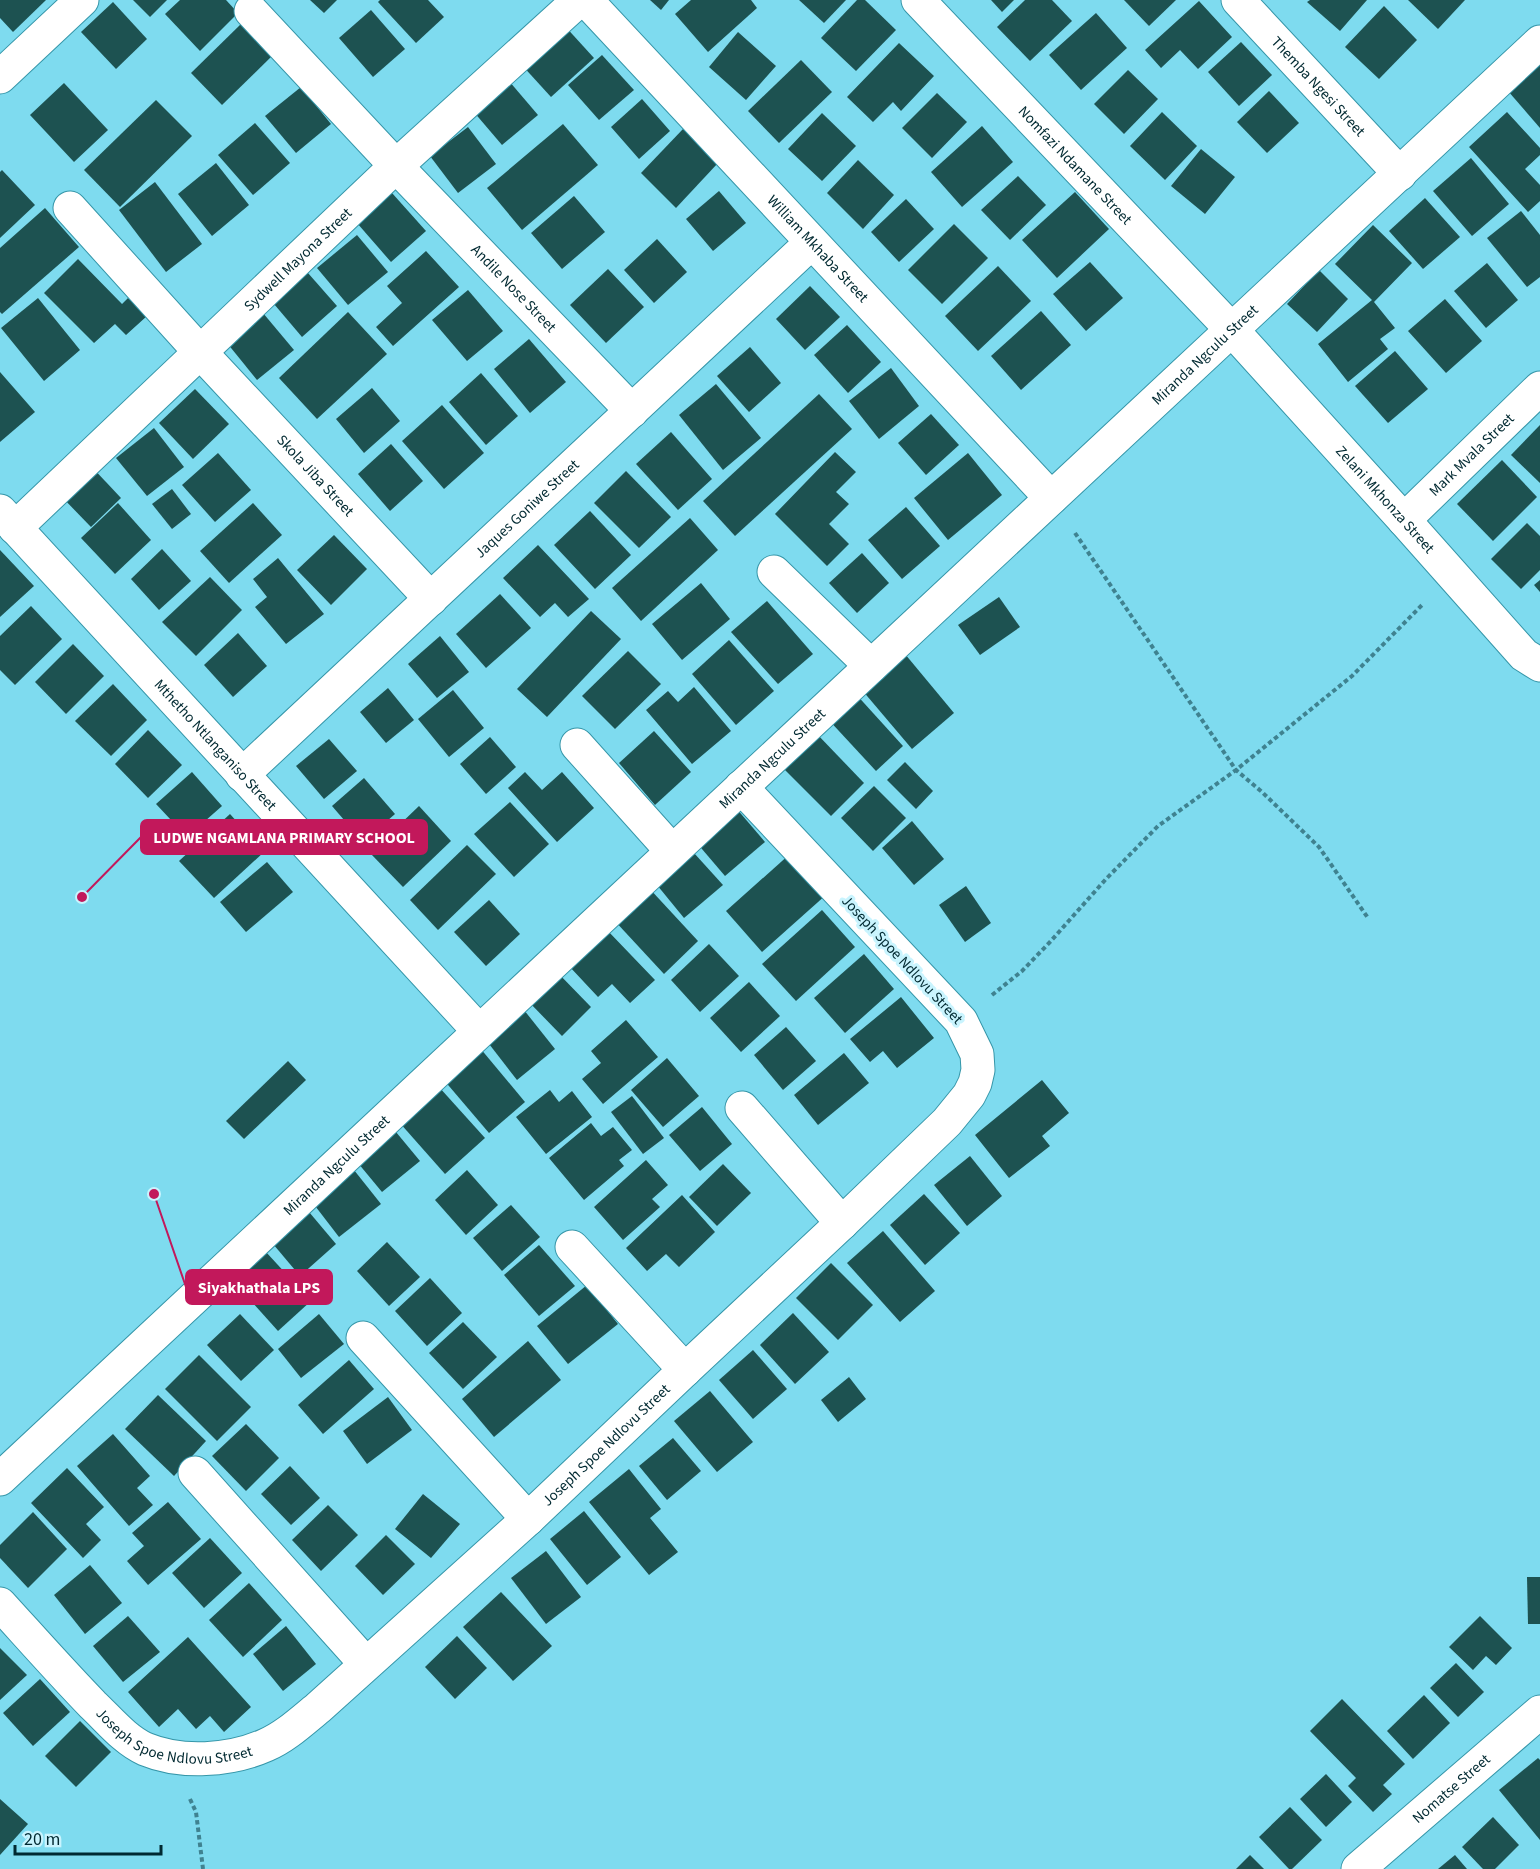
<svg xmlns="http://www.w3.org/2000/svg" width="1540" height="1869" viewBox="0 0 1540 1869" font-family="'Source Sans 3',sans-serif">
<rect width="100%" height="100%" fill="#7edbef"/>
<g fill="#1d5251">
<polygon points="0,0 46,0 13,32 0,18"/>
<polygon points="133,0 167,0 150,17"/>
<polygon points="180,0 226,0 238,13 200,51 165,14"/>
<polygon points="310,0 337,0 324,13"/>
<polygon points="380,0 428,0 444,17 416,43 378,2"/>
<polygon points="650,0 669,0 661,10"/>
<polygon points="691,0 751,0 757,8 708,52 675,14"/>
<polygon points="799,0 846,0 824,23"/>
<polygon points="857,0 865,0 896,30 856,71 821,38"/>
<polygon points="991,0 1014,0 1002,12"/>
<polygon points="1025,0 1052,0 1072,21 1030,61 997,27"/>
<polygon points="1124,0 1176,0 1149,26"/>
<polygon points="1310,0 1367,0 1340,31 1307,2"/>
<polygon points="1408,0 1465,0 1438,29"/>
<polygon points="1199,1 1232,37 1198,69 1180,50 1161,68 1145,50"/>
<polygon points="113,2 147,39 116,69 81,32"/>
<polygon points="1384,6 1417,40 1379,79 1345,47"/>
<polygon points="371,10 405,49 373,77 339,38"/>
<polygon points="1096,13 1127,48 1081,90 1049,55"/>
<polygon points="242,23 273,55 222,105 191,73"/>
<polygon points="563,24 594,58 551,97 520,63"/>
<polygon points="738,32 776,66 746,100 709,67"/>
<polygon points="1241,42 1272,75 1239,106 1208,72"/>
<polygon points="899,43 934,76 901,111 893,102 873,122 847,97"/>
<polygon points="602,55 634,90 599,120 568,85"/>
<polygon points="801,60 832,92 779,143 748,111"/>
<polygon points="1540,63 1540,128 1508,91"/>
<polygon points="1128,70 1158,99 1124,134 1094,104"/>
<polygon points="509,81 538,115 502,145 473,111"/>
<polygon points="64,83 108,130 74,162 30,115"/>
<polygon points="301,87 331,124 296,153 265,116"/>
<polygon points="1269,91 1299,123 1267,153 1237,122"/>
<polygon points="937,93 967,122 932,158 902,128"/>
<polygon points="642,99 670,131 639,159 611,127"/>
<polygon points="156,100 192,136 120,207 84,170"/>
<polygon points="1162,112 1197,146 1165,180 1130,146"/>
<polygon points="1507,112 1540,148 1540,155 1525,169 1540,185 1540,201 1528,212 1469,147"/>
<polygon points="822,113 856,146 822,181 788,149"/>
<polygon points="255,123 290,163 253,195 218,155"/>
<polygon points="563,124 598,165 522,230 487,188"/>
<polygon points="982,126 1013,162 962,207 931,172"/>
<polygon points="468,127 496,164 458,193 430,156"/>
<polygon points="683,129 718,163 676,208 641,173"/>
<polygon points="1201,149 1235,177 1205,214 1171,186"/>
<polygon points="1471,158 1509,204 1472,236 1433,191"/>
<polygon points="858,160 894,195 863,229 827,193"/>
<polygon points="216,163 249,205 212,236 178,194"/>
<polygon points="2,170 35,205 0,238 0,172"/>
<polygon points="1018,176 1046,205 1010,240 981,210"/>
<polygon points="155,182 202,244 166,272 119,210"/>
<polygon points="719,191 746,223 713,251 686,219"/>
<polygon points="1075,192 1109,229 1057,278 1022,240"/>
<polygon points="392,193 426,231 391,262 357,223"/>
<polygon points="574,196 605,232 562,269 531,233"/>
<polygon points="1425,198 1460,237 1423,269 1389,231"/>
<polygon points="906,199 934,229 899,262 871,232"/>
<polygon points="45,208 79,247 2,314 0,312 0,248"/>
<polygon points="1521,211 1540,235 1540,277 1527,287 1487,238"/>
<polygon points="954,224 988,258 942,304 908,270"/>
<polygon points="1373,225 1412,263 1374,302 1395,328 1380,339 1388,349 1348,382 1318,344 1372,300 1335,264"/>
<polygon points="357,235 388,272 348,305 317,268"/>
<polygon points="657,239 687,272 654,303 624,270"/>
<polygon points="426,251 459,287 393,346 376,327 402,303 387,286"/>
<polygon points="78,259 122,304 128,298 147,316 126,335 115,324 94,343 44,293"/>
<polygon points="1090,262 1123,298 1086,331 1053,294"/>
<polygon points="1487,263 1518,300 1486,328 1454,291"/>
<polygon points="998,266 1031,301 978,351 945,316"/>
<polygon points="608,269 644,307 606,343 570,305"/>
<polygon points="1319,270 1348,299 1317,332 1287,304"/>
<polygon points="308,273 337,306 302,337 274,304"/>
<polygon points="810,286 840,317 805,350 776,319"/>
<polygon points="468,290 503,331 467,361 432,320"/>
<polygon points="38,298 80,350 44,381 1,328"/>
<polygon points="1445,299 1482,341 1446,373 1408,331"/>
<polygon points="1041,311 1071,345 1021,390 991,356"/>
<polygon points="348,312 387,354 317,419 279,378"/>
<polygon points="263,313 294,350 257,380 227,343"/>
<polygon points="847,325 881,362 848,393 814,355"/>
<polygon points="529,339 566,382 530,413 494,369"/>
<polygon points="750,347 781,383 749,412 717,376"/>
<polygon points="1395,351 1428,389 1388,423 1355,386"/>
<polygon points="891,368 919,406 879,439 849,401"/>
<polygon points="0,372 35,412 0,442"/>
<polygon points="481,373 518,416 486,445 449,402"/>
<polygon points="716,384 761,438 723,470 679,415"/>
<polygon points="372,388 400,421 364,453 336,419"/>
<polygon points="195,389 229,424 193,459 159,423"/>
<polygon points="819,394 852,429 735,536 703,501"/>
<polygon points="442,405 484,453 444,489 402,441"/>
<polygon points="931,414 959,445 926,475 898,443"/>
<polygon points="1540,425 1540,483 1511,455"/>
<polygon points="154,428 184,467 147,496 116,458"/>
<polygon points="671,432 712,479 678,510 636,464"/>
<polygon points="391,444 423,481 390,511 358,474"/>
<polygon points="835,452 856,472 836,492 849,504 829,524 849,544 827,566 775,514"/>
<polygon points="218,453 251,490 215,522 182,485"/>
<polygon points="968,453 1002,495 948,540 914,498"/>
<polygon points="1502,460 1537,497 1493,541 1457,504"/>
<polygon points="90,465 121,498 91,527 59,494"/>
<polygon points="626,471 671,517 639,548 594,503"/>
<polygon points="172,489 191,514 172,529 152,504"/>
<polygon points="118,503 151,540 115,574 81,538"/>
<polygon points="253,503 282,535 229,583 200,551"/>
<polygon points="906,507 940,546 902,579 868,540"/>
<polygon points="590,511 631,555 595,589 554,545"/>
<polygon points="690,518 718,550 641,621 612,588"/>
<polygon points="1527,523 1540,536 1540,570 1521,589 1491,559"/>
<polygon points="334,535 367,569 331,605 297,570"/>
<polygon points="538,545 589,599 568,617 555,603 540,617 503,578"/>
<polygon points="162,549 191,581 159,610 131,579"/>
<polygon points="0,550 34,586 0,617"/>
<polygon points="862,553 889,583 857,613 829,583"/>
<polygon points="278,558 324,614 286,644 255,607 267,597 253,579"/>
<polygon points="210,577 242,610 196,656 162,622"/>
<polygon points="1540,580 1540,592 1534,585"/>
<polygon points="701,583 730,619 682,660 652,624"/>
<polygon points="500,594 531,628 486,668 456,634"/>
<polygon points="999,597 1020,627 980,655 958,625"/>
<polygon points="767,601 813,654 778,684 731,632"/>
<polygon points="31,606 62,639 15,685 0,670 0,636"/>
<polygon points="591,611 621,639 547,717 517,689"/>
<polygon points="238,633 267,666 233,697 204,665"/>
<polygon points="440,636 469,672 437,698 408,664"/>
<polygon points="729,640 774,691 736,725 692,674"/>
<polygon points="73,644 104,676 66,714 35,682"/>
<polygon points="628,651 661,684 615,729 582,696"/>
<polygon points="905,654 954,713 912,749 862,690"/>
<polygon points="113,684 147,720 111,756 75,721"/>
<polygon points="694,687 731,731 692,764 646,710 668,691 678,702"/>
<polygon points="388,688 414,720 386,743 360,712"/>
<polygon points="453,690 484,728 449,757 418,719"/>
<polygon points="854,692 903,746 876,771 826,717"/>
<polygon points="148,730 182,765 148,798 115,764"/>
<polygon points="654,731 691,772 655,805 619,763"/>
<polygon points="816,733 864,783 831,816 782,767"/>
<polygon points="490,737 516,767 486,794 460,764"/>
<polygon points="329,739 357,771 324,799 296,766"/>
<polygon points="905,762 933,791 916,809 887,780"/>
<polygon points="192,772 222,806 187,837 156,804"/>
<polygon points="525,772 542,790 562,772 594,808 557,842 508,788"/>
<polygon points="364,778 395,814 363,842 332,806"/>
<polygon points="874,786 906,818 873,851 841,818"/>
<polygon points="510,802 549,844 514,877 474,834"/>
<polygon points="419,806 451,841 403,887 370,853"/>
<polygon points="736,808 765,842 725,876 696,842"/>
<polygon points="230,814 264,852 214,898 179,861"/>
<polygon points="912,821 944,859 914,885 882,848"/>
<polygon points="467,845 496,874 438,930 410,900"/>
<polygon points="694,853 723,885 684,918 657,885"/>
<polygon points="791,853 827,894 762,952 726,911"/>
<polygon points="267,862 293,892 246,932 220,902"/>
<polygon points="966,886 991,923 965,942 939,905"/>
<polygon points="648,887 698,941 664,974 613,919"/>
<polygon points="489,900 520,934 486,966 454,932"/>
<polygon points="822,910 855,947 796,1001 762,964"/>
<polygon points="607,930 655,980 630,1003 612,984 598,997 569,966"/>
<polygon points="709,944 739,976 700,1012 671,980"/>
<polygon points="864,954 894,989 845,1033 814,998"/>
<polygon points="556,971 591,1007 562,1036 527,1000"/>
<polygon points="749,982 780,1016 741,1052 710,1018"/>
<polygon points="901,997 934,1038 897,1068 883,1051 870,1062 850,1039"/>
<polygon points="524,1010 555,1049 517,1080 486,1040"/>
<polygon points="626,1020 658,1057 603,1104 582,1079 601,1063 591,1051"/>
<polygon points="786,1027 816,1061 783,1090 754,1055"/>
<polygon points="480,1048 525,1102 489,1133 443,1079"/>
<polygon points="844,1053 869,1083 818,1125 794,1095"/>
<polygon points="667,1058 699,1096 663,1127 631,1090"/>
<polygon points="288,1061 306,1080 244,1139 226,1121"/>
<polygon points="1042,1080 1069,1113 1042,1136 1050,1146 1009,1178 975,1135"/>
<polygon points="439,1087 485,1138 445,1174 399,1122"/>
<polygon points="550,1090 559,1102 572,1091 592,1117 546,1154 516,1117"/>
<polygon points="632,1096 664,1138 643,1154 611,1112"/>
<polygon points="702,1107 732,1144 700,1171 669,1135"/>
<polygon points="591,1123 601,1136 613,1127 632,1150 619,1160 624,1166 584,1200 549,1158"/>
<polygon points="391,1126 420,1161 382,1192 353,1157"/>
<polygon points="970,1156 1002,1196 967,1226 934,1185"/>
<polygon points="646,1160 668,1185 652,1199 660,1207 623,1240 594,1207"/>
<polygon points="723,1164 751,1193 717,1226 689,1197"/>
<polygon points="350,1165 381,1204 339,1237 309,1198"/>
<polygon points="467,1170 498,1205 466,1235 435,1200"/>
<polygon points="924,1194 960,1233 925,1265 890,1225"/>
<polygon points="682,1195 715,1232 679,1267 666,1254 647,1271 626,1248"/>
<polygon points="511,1205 540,1237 502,1271 473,1238"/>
<polygon points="304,1206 336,1244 300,1276 268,1238"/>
<polygon points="883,1231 935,1291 900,1322 847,1263"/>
<polygon points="387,1242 420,1277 389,1306 357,1271"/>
<polygon points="539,1245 575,1286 539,1316 504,1275"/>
<polygon points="266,1252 311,1301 278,1331 234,1282"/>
<polygon points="831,1263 873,1305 838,1340 796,1298"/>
<polygon points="430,1278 462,1313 427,1346 395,1311"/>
<polygon points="587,1285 618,1324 568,1364 537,1326"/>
<polygon points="793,1313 829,1352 795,1384 760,1345"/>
<polygon points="240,1314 274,1350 241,1381 207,1345"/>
<polygon points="319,1314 344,1344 301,1378 278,1349"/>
<polygon points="463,1322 497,1357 463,1389 429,1353"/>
<polygon points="528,1341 561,1380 494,1437 462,1399"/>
<polygon points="753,1350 787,1389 753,1419 719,1380"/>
<polygon points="199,1355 251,1407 217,1441 165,1389"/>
<polygon points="349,1360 374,1389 323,1434 298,1405"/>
<polygon points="849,1377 866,1399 838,1422 821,1400"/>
<polygon points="710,1391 753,1442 717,1472 674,1421"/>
<polygon points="158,1395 206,1441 174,1476 125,1429"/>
<polygon points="388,1397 412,1430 367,1464 343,1431"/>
<polygon points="246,1424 279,1458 246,1491 212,1456"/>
<polygon points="113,1434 150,1476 137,1488 153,1505 129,1526 77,1466"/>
<polygon points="673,1438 701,1471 667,1500 639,1466"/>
<polygon points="290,1466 320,1498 291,1525 261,1494"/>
<polygon points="67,1468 104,1507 86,1524 101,1540 83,1558 31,1503"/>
<polygon points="629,1469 661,1509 650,1518 678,1552 649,1575 589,1502"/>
<polygon points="423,1494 460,1524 431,1558 395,1529"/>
<polygon points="168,1502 201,1539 148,1585 127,1561 144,1546 132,1533"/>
<polygon points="328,1505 358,1535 321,1571 292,1540"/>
<polygon points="584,1511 621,1557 587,1585 550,1539"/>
<polygon points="33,1512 67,1549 28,1588 0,1558 0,1545"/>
<polygon points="386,1535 415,1564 383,1595 355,1566"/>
<polygon points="210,1538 242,1573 204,1608 172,1573"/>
<polygon points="546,1551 581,1597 546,1624 511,1578"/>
<polygon points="90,1565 122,1603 85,1634 54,1595"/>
<polygon points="1527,1577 1540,1577 1540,1624 1528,1624"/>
<polygon points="249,1583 282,1620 243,1657 209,1620"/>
<polygon points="501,1592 552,1646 513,1681 463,1627"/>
<polygon points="128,1616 160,1652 123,1682 93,1646"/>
<polygon points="1480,1616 1512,1648 1496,1665 1486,1656 1473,1670 1449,1647"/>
<polygon points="286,1626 316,1664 283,1691 253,1654"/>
<polygon points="457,1636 487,1668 455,1699 425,1667"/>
<polygon points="188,1637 251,1707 224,1732 210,1716 196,1729 178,1709 159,1727 128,1692"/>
<polygon points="0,1648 27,1675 0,1700"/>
<polygon points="1456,1663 1484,1692 1458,1717 1430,1688"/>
<polygon points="40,1679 70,1712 33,1746 3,1713"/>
<polygon points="1424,1695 1450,1723 1413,1759 1387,1731"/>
<polygon points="1342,1699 1405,1764 1383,1785 1392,1794 1373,1812 1348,1786 1356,1778 1310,1731"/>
<polygon points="80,1721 111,1752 76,1787 45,1756"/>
<polygon points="1538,1758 1540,1760 1540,1840 1499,1790"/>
<polygon points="1326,1774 1352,1802 1326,1827 1300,1799"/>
<polygon points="0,1799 28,1824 0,1855"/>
<polygon points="1290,1807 1322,1840 1292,1869 1289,1869 1259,1837"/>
<polygon points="1493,1817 1519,1845 1495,1869 1483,1869 1462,1847"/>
<polygon points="1250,1855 1264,1869 1236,1869"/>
<polygon points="1455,1855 1467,1869 1438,1869"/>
</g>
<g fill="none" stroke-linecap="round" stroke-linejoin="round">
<g stroke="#3596a9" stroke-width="35">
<g id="street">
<path id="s1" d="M586,0L1051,498"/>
<path id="s2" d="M918,0L1232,330L1404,520L1524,655L1540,665"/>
<path id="s3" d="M1238,0L1400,174"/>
<path id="s4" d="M251,11L396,166L632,411"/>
<polyline points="0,77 82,0"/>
<path id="s5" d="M70,208L201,353L431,599"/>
<path id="s6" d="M0,511L479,1031"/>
<path id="s7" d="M1404,520L1540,388"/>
<path id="s8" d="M15,528L396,166L579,0"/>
<polyline points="774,572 871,666"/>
<polyline points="577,745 672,851"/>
<path id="s9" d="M242,775L811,243"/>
<polyline points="742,1108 842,1223"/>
<polyline points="572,1247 685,1370"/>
<polyline points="363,1338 528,1519"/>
<polyline points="195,1473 366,1664"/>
<path id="s10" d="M0,1479L1540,42"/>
<path id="s11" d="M0,1604C31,1638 61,1672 93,1705C109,1720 125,1740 145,1749C181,1764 230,1761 266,1745C285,1737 302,1721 318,1708L528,1519L685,1370L842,1223L947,1122L969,1095L975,1083L978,1070L977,1054L961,1021L741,787"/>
<path id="s12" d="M1358,1869L1540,1712"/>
</g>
</g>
<g stroke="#3f8290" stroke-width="4" stroke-dasharray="4.5 3" stroke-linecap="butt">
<polyline points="1075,533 1236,770 1262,792 1319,847 1368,918"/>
<polyline points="992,995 1022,971 1050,942 1106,879 1158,826 1236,770 1352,676 1423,604"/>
<polyline points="190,1799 196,1812 203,1869"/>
</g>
<use href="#street" stroke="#fff" stroke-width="33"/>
</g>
<g text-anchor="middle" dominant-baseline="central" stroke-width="6" stroke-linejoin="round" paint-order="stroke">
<g font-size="15" fill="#002931" stroke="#c9f4fe">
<text stroke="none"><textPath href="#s3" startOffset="118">Themba Ngesi Street</textPath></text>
<text stroke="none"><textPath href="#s2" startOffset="228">Nomfazi Ndamane Street</textPath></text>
<text stroke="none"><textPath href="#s1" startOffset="340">William Mkhaba Street</textPath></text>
<text stroke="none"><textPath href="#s8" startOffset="390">Sydwell Mayona Street</textPath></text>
<text stroke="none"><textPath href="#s4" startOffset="382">Andile Nose Street</textPath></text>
<text stroke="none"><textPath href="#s10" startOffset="1648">Miranda Ngculu Street</textPath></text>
<text stroke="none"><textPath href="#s7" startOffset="94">Mark Mvala Street</textPath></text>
<text stroke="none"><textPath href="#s5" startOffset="363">Skola Jiba Street</textPath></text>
<text stroke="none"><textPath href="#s2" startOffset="684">Zelani Mkhonza Street</textPath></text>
<text stroke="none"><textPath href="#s9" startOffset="390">Jaques Goniwe Street</textPath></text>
<text stroke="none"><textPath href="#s6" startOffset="318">Mthetho Ntlanganiso Street</textPath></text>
<text stroke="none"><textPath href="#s10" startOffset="1056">Miranda Ngculu Street</textPath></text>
<text transform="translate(902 960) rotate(47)">Joseph Spoe Ndlovu Street</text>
<text stroke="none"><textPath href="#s10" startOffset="460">Miranda Ngculu Street</textPath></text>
<text stroke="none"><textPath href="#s11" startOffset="784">Joseph Spoe Ndlovu Street</textPath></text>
<text stroke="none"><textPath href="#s11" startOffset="230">Joseph Spoe Ndlovu Street</textPath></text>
<text stroke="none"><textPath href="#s12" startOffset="123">Nomatse Street</textPath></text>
</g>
</g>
<path fill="none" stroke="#c2185b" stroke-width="2" d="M82 897L141 837M154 1194L186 1287"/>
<g fill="#c2185b" stroke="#c9f4fe" stroke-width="2">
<circle cx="82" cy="897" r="6"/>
<circle cx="154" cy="1194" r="6"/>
</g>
<g fill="#c2185b" stroke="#c2185b" stroke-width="2">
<rect x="141" y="820" width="286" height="34" rx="6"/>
<rect x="186" y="1270" width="146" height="34" rx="6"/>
</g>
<g font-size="16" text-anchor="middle" font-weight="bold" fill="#fff">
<text x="284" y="843">LUDWE NGAMLANA PRIMARY SCHOOL</text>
<text x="259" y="1293">Siyakhathala LPS</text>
</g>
<path d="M15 1845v9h146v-9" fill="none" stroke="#002931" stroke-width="3"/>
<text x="24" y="1845" font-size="18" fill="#002931" stroke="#c9f4fe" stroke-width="4.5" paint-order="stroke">20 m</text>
</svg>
